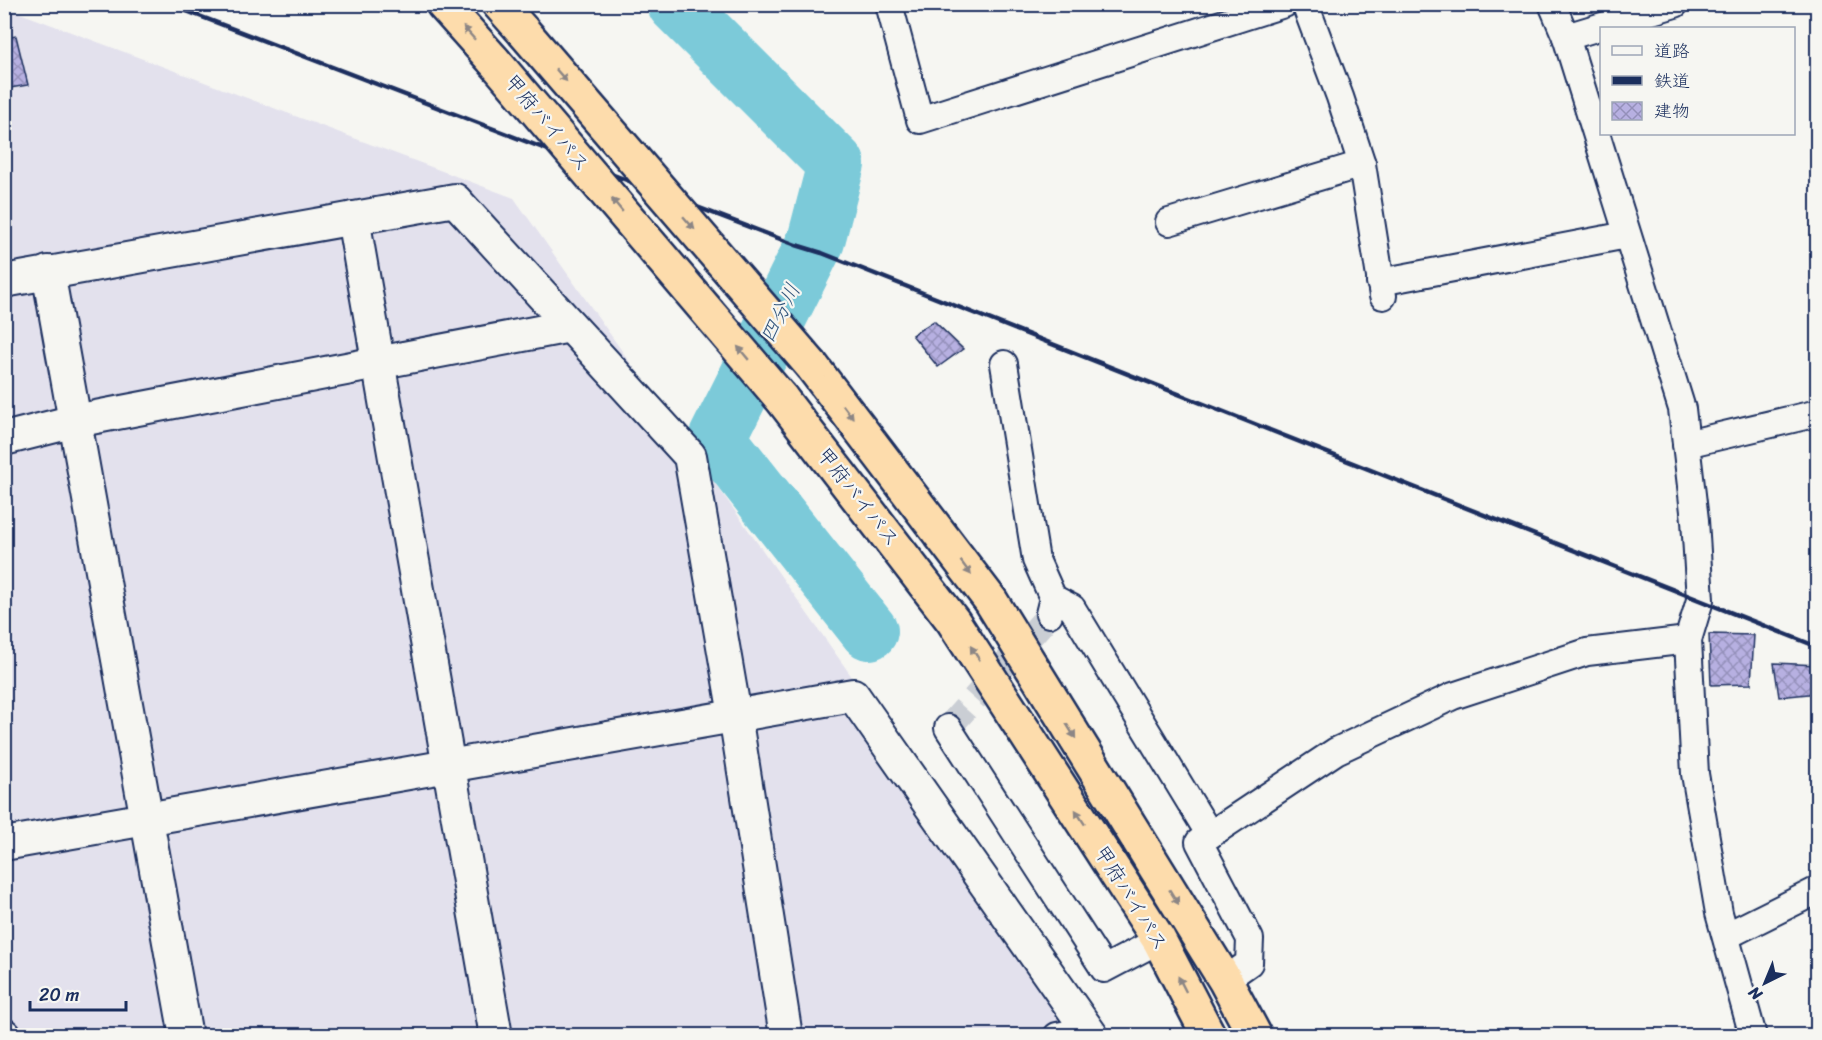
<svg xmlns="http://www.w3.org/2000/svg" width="1822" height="1040" viewBox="0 0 1822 1040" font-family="Sriracha,'Klee One',sans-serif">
<defs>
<pattern id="building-cross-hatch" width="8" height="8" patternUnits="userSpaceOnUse" patternTransform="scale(1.5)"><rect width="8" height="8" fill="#b7b0e1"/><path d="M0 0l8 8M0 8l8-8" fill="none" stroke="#9490ba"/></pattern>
</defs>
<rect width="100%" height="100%" fill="#f6f6f2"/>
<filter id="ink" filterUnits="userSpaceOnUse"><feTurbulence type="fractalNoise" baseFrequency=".0167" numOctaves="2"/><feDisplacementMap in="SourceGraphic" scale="12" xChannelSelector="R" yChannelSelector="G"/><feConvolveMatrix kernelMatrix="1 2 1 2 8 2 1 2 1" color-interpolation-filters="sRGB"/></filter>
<g filter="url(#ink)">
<polygon fill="#e3e1ed" points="4,7 514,198 1063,976 1111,1035 5,1035"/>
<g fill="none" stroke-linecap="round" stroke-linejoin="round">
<polyline stroke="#7ccad9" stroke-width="58" points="676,4 836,164 816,241 717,439 869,631"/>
</g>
<g fill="url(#building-cross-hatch)" stroke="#1b2f5e" stroke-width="1.5">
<polygon points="16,36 28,85 4,89 4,38"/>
<polygon points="934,321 963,349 938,367 912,335"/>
<polygon points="1709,634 1754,635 1751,684 1711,685"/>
<polygon points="1774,663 1818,665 1818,693 1779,697"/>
</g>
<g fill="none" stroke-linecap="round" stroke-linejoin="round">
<polyline stroke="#caced4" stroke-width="26" stroke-dasharray="26 13" stroke-linecap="butt" points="948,728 1049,615"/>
<g stroke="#1b2f5e" stroke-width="30">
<g id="minor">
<polyline points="889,4 920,120 1284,4"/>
<polyline points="1305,4 1340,97 1362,164 1383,296"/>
<polyline points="1552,4 1566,37 1682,409 1695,520 1700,600 1688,640 1695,774 1719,913 1753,1036"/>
<polyline points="1566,37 1675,4"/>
<polyline points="1169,222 1362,164"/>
<polyline points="1380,282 1627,235"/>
<polyline points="1004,364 1036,560 1053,598 1049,614"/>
<polyline points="1686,444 1818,413"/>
<polyline points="1053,598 1072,608 1210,835"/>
<polyline points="948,728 1104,969 1159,940"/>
<polyline points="1726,936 1818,890"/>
<polyline points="1225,980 1249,963 1250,939 1199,842 1336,751 1453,696 1587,652 1688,640"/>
<polyline points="1057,1036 1088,1030"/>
</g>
</g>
<g stroke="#1b2f5e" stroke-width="36">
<g id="tertiary">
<polyline points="353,218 496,1036"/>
<polyline points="48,272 186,1036"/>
<polyline points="4,281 455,200 690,456 735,715 786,1036"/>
<polyline points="4,439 75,421 570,326"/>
<polyline points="4,844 853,695 1092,1036"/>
<polyline points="4,1035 5,1036"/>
</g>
</g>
<g stroke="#1b2f5e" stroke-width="38">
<g id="trunk">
<polyline points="443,4 494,61"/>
<polyline points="499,4 523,31"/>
<polyline points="812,366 991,601 1225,980 1255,1036"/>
<polyline points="781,398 953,621 1159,940 1209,1036"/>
</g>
</g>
<use href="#minor" stroke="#f6f6f2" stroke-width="26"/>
<use href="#tertiary" stroke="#f6f6f2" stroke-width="32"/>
<use href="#trunk" stroke="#fddcac" stroke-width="33"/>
<polyline stroke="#1b2f5e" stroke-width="4.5" points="168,4 796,245 822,253 1818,647"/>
<g stroke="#1b2f5e" stroke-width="38" stroke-linecap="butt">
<g id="trunk-bridge">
<polyline points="523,31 812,366"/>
<polyline points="494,61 781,398"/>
</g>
</g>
<use href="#trunk-bridge" stroke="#fddcac" stroke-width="33"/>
</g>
<defs><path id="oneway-solid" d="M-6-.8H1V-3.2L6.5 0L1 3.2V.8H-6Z" transform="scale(1.5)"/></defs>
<g fill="#8c8685">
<use href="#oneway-solid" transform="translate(469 33) rotate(-132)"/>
<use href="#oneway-solid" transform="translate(561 75) rotate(49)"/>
<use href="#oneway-solid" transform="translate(617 205) rotate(-130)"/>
<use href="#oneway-solid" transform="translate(689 223) rotate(49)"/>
<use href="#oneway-solid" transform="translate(743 353) rotate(-130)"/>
<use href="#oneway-solid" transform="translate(848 412) rotate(53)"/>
<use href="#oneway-solid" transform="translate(966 568) rotate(53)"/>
<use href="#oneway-solid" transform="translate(975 653) rotate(-123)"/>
<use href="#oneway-solid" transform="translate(1071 731) rotate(58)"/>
<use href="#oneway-solid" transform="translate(1080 817) rotate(-123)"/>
<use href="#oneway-solid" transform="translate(1174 897) rotate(58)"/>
<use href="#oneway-solid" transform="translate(1182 984) rotate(-117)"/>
</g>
</g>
<g text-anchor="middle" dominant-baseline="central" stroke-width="4.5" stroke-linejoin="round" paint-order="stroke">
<g font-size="20" fill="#1b2f5e" stroke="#f6f6f2">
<text transform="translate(547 123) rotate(50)">甲府バイパス</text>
<text transform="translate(858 497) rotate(52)">甲府バイパス</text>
<text transform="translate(1131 898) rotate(58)">甲府バイパス</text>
</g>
<g font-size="21" font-style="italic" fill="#33567d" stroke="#f6f6f2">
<text transform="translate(780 313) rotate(-63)">四分川</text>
</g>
</g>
<rect width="1822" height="1040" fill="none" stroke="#f6f6f2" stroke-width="24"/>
<rect x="12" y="12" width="1798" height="1016" fill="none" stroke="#1b2f5e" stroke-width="2" filter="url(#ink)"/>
<rect x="1600" y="27" width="195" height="108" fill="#f6f6f2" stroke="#9ea6b7" stroke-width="1.5"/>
<rect x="1612" y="46" width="30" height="9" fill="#f6f6f2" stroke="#9ea6b7" stroke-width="1.5"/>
<text x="1654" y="57" font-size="18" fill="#1b2f5e">道路</text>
<rect x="1612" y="76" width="30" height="9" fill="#1b2f5e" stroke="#9ea6b7" stroke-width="1.5"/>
<text x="1654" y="87" font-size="18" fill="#1b2f5e">鉄道</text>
<rect x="1612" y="102" width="30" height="18" fill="url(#building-cross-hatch)" stroke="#9ea6b7" stroke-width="1.5"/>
<text x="1654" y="117" font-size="18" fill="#1b2f5e">建物</text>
<g transform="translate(1765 983) rotate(223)" stroke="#f6f6f2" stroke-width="4.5" paint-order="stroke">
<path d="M0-4.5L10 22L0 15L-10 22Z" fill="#1b2f5e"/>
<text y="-9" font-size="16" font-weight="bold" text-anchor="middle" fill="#1b2f5e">N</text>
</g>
<path d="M30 1001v9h96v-9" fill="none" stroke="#1b2f5e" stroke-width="3"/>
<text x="39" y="1001" font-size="18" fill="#1b2f5e" stroke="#f6f6f2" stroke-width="4.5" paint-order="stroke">20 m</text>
</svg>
